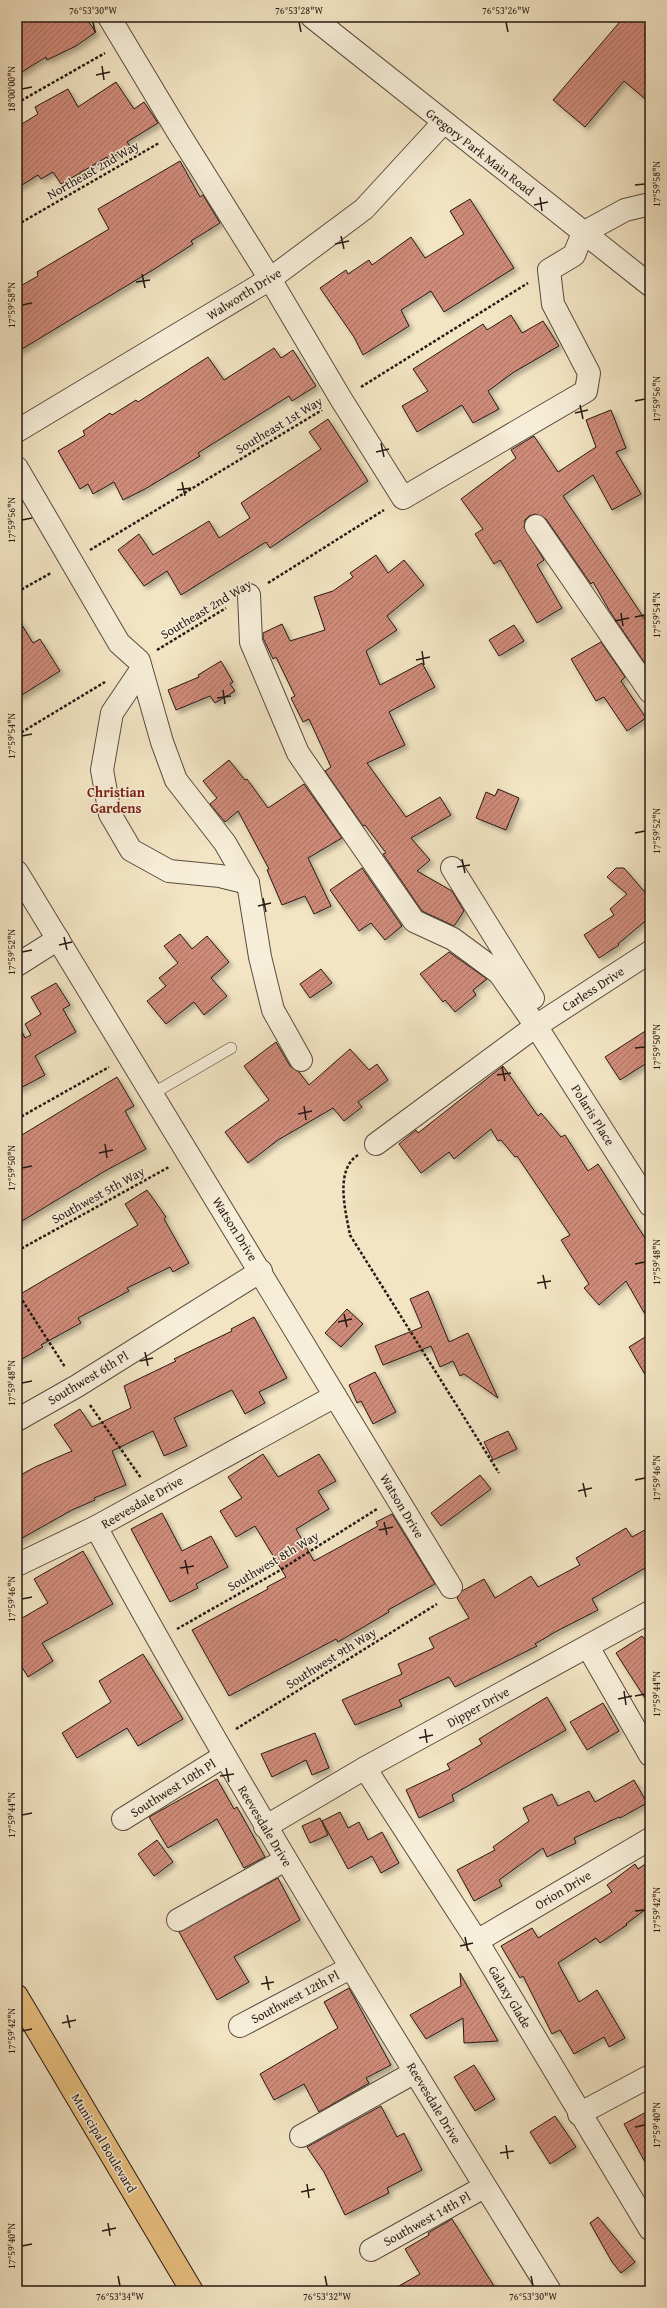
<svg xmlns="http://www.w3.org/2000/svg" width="667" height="2308" viewBox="0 0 667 2308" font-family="'Gentium Book Plus',serif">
<defs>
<pattern id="building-hatch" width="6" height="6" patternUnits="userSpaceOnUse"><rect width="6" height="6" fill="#cf8b7a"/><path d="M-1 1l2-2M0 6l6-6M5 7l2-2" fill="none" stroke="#a87163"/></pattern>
<filter id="shadow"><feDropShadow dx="3.5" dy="3.5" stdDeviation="2" flood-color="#0004"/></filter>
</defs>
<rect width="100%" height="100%" fill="#f3e5c4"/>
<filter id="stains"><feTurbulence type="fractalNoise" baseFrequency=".005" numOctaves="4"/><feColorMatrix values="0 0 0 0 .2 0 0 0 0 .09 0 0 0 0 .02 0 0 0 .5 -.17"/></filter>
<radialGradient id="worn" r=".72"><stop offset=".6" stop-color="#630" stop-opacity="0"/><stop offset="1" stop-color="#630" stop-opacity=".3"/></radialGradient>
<g fill="url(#building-hatch)" stroke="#271914" filter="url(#shadow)">
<polygon points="17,17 85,17 96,32 76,46 47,60 46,57 17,75"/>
<polygon points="624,17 650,17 650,103 624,81 585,127 553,100"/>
<polygon points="116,82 134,109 144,102 158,123 127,142 130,146 108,160 107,157 61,184 53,172 41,179 38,175 17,188 17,127 38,114 35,107 68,89 78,107"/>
<polygon points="180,161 200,197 203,195 220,223 191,241 193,244 156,268 17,352 17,288 38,276 37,272 109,229 98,209"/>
<polygon points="470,199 514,268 444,312 431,291 401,310 409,326 363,355 354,337 320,288 346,270 348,274 369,260 372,265 411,237 425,258 464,234 450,211"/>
<polygon points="511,315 522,333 543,321 559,346 514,372 488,391 499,409 473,423 462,405 417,432 402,406 428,391 413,369 483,324 487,330"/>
<polygon points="274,348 281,358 293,350 316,386 292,401 289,396 198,453 200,456 145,489 123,500 114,482 93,494 88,484 80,489 58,451 85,435 83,431 110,413 112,415 136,400 138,402 208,357 224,380"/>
<polygon points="611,410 626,448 616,452 641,494 612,510 593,475 563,496 650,627 650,657 644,662 609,610 593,582 591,584 546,519 535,514 529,516 525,520 524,527 544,560 537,565 562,608 537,623 500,560 494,564 475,534 483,529 461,499 516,458 511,450 534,436 558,472 596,447 586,420"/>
<polygon points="328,419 368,481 270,548 266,542 181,595 167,571 144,586 118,550 139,534 153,555 209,521 219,538 250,518 241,503 321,449 309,432"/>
<polygon points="376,555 388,573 404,560 424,585 387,616 397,630 366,651 380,685 422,663 435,687 389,712 405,745 367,763 406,817 440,797 451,815 411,838 430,860 417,871 452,891 464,911 454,926 422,911 383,854 386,853 365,825 363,826 325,771 331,767 309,719 303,722 291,698 295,696 276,657 273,659 263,638 263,633 282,624 290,641 325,630 314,597 333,591 353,577 350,573"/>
<polygon points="17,617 33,643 40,639 60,671 17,698"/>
<polygon points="514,625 524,641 499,656 489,640"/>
<polygon points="601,642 625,677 621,681 646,718 627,731 604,697 596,701 571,659"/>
<polygon points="221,661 233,682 230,684 235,691 215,703 210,696 176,710 168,690 199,677 198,675"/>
<polygon points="229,760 245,780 247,779 268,808 304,784 342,838 308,858 331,906 314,914 305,896 282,905 267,870 269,869 238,811 225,822 210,804 217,798 203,781"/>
<polygon points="498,789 519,798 506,830 476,818 486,792 495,796"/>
<polygon points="362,868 402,926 385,940 371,923 359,931 330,890"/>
<polygon points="616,868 624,868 650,898 650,917 618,944 619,945 599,958 584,935 614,915 610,909 627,894 607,877"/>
<polygon points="180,934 192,949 207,936 229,962 211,978 227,996 204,1015 194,1002 166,1024 147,1001 166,986 159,978 178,963 164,946"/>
<polygon points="449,952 487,979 473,990 476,995 455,1012 445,1000 443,1002 420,974"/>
<polygon points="321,969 332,983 310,998 300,984"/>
<polygon points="56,983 70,1005 63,1009 76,1032 35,1056 45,1075 17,1090 17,1022 25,1038 31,1035 25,1024 41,1014 31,997"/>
<polygon points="650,1028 650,1061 620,1080 605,1057"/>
<polygon points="276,1042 290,1066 299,1072 309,1085 350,1049 369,1070 377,1064 388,1080 358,1102 362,1107 344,1121 333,1108 278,1140 248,1163 225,1132 269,1100 244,1066"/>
<polygon points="503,1066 538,1116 541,1113 561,1137 565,1135 588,1171 598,1164 650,1246 650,1323 626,1281 599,1305 584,1288 589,1284 561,1240 570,1235 517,1156 515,1157 501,1140 498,1141 491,1129 454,1159 449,1152 421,1173 399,1144 416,1130 418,1133"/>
<polygon points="117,1077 134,1106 125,1111 146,1149 105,1171 17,1224 17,1138"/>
<polygon points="147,1190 166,1217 164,1219 189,1263 173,1272 170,1267 127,1288 129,1291 78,1318 81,1323 41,1345 43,1347 17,1362 17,1296 138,1225 125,1204"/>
<polygon points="428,1291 449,1342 468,1333 498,1398 464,1374 460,1376 453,1361 440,1367 431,1346 383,1365 375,1346 422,1327 410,1299"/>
<polygon points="347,1309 363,1324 341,1347 325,1333"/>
<polygon points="254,1317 287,1378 259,1392 265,1403 245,1414 232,1390 174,1418 187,1446 164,1456 153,1431 112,1451 126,1485 94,1498 95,1500 72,1510 17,1541 17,1477 35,1467 72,1451 54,1425 80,1409 92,1427 131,1408 124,1386 176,1361 174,1359 232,1331 231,1329"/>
<polygon points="650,1334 650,1383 629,1347"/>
<polygon points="375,1372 396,1412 373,1424 361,1401 357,1403 349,1385"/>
<polygon points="508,1431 517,1449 493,1460 484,1442"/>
<polygon points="263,1454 278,1477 319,1454 336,1481 318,1491 329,1509 296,1529 314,1561 378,1526 376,1522 392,1514 435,1584 388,1610 389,1612 338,1642 336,1639 229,1696 192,1630 268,1589 267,1587 286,1577 255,1526 236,1537 220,1511 242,1498 228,1477"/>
<polygon points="480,1475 491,1489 441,1526 431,1513"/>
<polygon points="162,1513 182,1551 211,1536 228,1567 196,1584 198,1588 170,1602 131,1529"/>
<polygon points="650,1527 650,1565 592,1599 598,1610 555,1632 535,1644 537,1646 455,1687 449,1677 399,1700 402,1706 355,1725 342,1700 402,1674 398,1664 434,1648 429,1638 469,1618 457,1598 462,1591 484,1579 495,1598 531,1576 538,1587 580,1565 576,1558 626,1528 632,1537"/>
<polygon points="83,1551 113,1604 42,1643 53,1661 28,1677 17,1659 17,1621 48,1603 34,1579"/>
<polygon points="642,1636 650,1647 650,1706 616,1653"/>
<polygon points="143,1654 183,1719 138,1746 127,1728 77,1758 62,1733 111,1702 99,1681"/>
<polygon points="547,1697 566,1730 452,1795 454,1801 419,1818 406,1790 450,1769 447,1764 482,1744 479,1739"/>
<polygon points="603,1703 619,1731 587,1750 570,1722"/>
<polygon points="315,1733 329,1768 312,1775 306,1760 272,1777 261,1754"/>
<polygon points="217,1779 234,1809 237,1807 265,1857 244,1868 217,1819 168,1848 149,1817"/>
<polygon points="634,1780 647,1803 620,1818 619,1817 574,1838 576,1843 547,1857 543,1848 499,1880 502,1886 474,1901 457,1870 495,1850 493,1847 529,1821 523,1808 552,1794 558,1806 589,1791 595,1802"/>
<polygon points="340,1812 348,1828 359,1822 368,1840 382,1832 399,1863 381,1873 372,1856 348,1869 322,1821"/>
<polygon points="320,1818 328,1835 310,1843 302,1826"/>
<polygon points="157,1840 173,1862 154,1876 138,1854"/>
<polygon points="650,1861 650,1906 626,1924 627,1925 600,1943 596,1938 558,1963 579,2002 597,1990 625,2038 609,2047 604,2037 574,2054 560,2030 552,2034 523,1976 520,1978 501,1946 532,1928 538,1938 612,1892 607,1885 635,1864 638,1869"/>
<polygon points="278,1878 300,1920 234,1957 249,1982 217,2000 179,1932"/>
<polygon points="460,1973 498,2041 464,2043 463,2018 426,2039 410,2015 461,1986"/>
<polygon points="349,1988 391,2065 366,2078 369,2083 319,2112 304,2084 274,2100 260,2074 338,2028 324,2002"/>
<polygon points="474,2065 495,2099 475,2111 454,2077"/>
<polygon points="381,2106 397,2137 404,2133 422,2170 387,2188 389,2193 345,2215 324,2172 307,2147"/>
<polygon points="650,2110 650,2171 624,2124"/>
<polygon points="555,2116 576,2147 550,2164 530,2132"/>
<polygon points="598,2217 635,2262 621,2273 612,2262 590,2223"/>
<polygon points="452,2219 497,2291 390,2291 420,2274 405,2249 429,2235 428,2233"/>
</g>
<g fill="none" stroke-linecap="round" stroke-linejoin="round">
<g stroke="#5a4c40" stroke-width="12">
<polyline id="service" points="152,1094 231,1048"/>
</g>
<g stroke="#5a4c40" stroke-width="24">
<g id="minor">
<polyline points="109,17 178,132 270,279 341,399 403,498 586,391 589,373 553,304 549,270 574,255 583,233 625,210 650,204"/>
<polyline points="17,431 270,279 364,209 443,123"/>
<polyline points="17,468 119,643 139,661 162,742 176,780 225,843 248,883 260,957 273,1010 301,1060"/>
<polyline points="536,526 650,692"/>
<polyline points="249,595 251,642 298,753 414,921 453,939 499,973 536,1026 650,1205"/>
<polyline points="141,670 112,713 102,770 110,814 131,850 169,871 220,876 248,883"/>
<polyline points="452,868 533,998"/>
<polyline points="17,872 451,1587"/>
<polyline points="17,965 58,939"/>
<polyline points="376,1144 536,1026 650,952"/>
<polyline points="17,1420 77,1386 261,1271"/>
<path d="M96,1527C237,1787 394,2039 550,2291"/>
<polyline points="17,1565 96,1527 335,1396"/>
<polyline points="588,1647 650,1755"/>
<polyline points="365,1768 477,1941 650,2229"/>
<polyline points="123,1819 224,1756"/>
<polyline points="265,1827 365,1768 650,1612"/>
<polyline points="178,1920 285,1860"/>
<polyline points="477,1941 650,1839"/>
<polyline points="240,2026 350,1968"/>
<polyline points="579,2114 650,2076"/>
<polyline points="301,2136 415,2072"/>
<polyline points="371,2250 484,2187"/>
</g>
</g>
<g stroke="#5a4c40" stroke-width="24">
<polyline id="tertiary" points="312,17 650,285"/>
</g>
<g stroke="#271914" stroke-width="24">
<polyline id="primary" points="17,1996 192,2291"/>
</g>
<g stroke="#271914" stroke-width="2.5" stroke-dasharray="3 2" stroke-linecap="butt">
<polyline points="17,103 105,53"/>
<polyline points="17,225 159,143"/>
<polyline points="361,387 528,283"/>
<polyline points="90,550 322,410"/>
<polyline points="268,583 384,510"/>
<polyline points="17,592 51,573"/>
<polyline points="157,650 226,608"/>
<polyline points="17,735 105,682"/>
<polyline points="17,1119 109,1067"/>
<path d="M358,1155C334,1170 346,1213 350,1235L499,1473"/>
<polyline points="17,1251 169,1167"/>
<polyline points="17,1292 65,1367"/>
<polyline points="90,1405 141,1478"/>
<polyline points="177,1629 277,1572 377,1509"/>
<polyline points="236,1729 437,1604"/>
</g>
<use href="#service" stroke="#f7eed9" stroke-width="11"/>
<use href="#minor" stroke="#f7eed9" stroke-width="22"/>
<use href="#tertiary" stroke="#f7eed9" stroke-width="22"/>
<use href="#primary" stroke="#eac282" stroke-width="22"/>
</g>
<path fill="none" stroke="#271914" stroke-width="1.5" d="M93,22L95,32M299,22L301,32M506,22L508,32M102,66L104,80M96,75L110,72M22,89L32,87M635,185L645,184M540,197L542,211M534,205L548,202M341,236L344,249M335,244L349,241M142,274L145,288M136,282L150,280M22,305L32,303M635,401L645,399M580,405L583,419M575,413L588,410M381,443L384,457M376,452L389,449M182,482L185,496M177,490L191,488M22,520L32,518M621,613L623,626M635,617L645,615M615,621L629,618M422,651L424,665M416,660L430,657M223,690L225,704M217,698L231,696M22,736L32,734M635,833L645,831M462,859L465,873M457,867L470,865M263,898L266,912M258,906L271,903M64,937L67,950M59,945L72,942M22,952L32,950M635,1048L645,1047M502,1067L505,1081M497,1075L511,1073M304,1106L306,1120M298,1114L312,1111M105,1144L107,1158M99,1153L113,1150M22,1168L32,1166M635,1264L645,1262M543,1275L546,1289M537,1283L551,1281M344,1314L347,1327M338,1322L352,1319M145,1352L148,1366M140,1361L153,1358M22,1383L32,1381M635,1480L645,1478M583,1483L586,1497M578,1491L592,1488M384,1522L387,1535M379,1530L393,1527M185,1560L188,1574M180,1568L194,1566M22,1599L32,1597M624,1691L626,1705M635,1696L645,1694M618,1699L632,1696M425,1729L427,1743M419,1738L433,1735M226,1768L229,1782M220,1776L234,1774M22,1815L32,1813M635,1911L645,1910M465,1937L468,1951M460,1946L473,1943M266,1976L269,1990M261,1984L274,1982M67,2015L70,2028M62,2023L76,2020M22,2031L32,2029M635,2127L645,2125M506,2145L508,2159M500,2153L514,2151M307,2184L309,2198M301,2192L315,2189M108,2223L110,2236M102,2231L116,2228M22,2246L32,2244M118,2276L120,2286M325,2276L327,2286M531,2276L533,2286"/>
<g text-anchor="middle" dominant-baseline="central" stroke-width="3" stroke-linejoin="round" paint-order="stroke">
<g font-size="13" fill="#271914" stroke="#f7eed9">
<text transform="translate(480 152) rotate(38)">Gregory Park Main Road</text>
<text transform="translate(93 170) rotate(-30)">Northeast 2nd Way</text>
<text transform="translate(244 294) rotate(-32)">Walworth Drive</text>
<text transform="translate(279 425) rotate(-31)">Southeast 1st Way</text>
<text transform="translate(206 609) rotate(-31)">Southeast 2nd Way</text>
<text transform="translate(593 989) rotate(-33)">Carless Drive</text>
<text transform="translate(593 1115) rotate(58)">Polaris Place</text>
<text transform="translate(98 1195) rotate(-29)">Southwest 5th Way</text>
<text transform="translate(235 1229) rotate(58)">Watson Drive</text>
<text transform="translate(88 1378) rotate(-31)">Southwest 6th Pl</text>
<text transform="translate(142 1502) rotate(-30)">Reevesdale Drive</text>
<text transform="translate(402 1506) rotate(59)">Watson Drive</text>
<text transform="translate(273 1561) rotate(-31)">Southwest 8th Way</text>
<text transform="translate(331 1658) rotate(-32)">Southwest 9th Way</text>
<text transform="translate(478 1707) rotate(-29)">Dipper Drive</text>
<text transform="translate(173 1788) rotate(-32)">Southwest 10th Pl</text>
<text transform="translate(265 1826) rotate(59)">Reevesdale Drive</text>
<text transform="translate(563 1890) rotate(-31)">Orion Drive</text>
<text transform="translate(295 1997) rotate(-28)">Southwest 12th Pl</text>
<text transform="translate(510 1997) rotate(59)">Galaxy Glade</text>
<text transform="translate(434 2103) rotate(59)">Reevesdale Drive</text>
<text transform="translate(104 2143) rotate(59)">Municipal Boulevard</text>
<text transform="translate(427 2219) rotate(-29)">Southwest 14th Pl</text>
</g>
<g font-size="14" font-weight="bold" fill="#7a1f14" stroke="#f7eed9">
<text x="116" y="792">Christian<tspan x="116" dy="16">Gardens</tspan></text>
</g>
</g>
<rect width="667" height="2308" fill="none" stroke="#f3e5c4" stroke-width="44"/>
<rect x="22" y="22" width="623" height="2264" fill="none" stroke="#271914" stroke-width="1.5"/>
<g font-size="10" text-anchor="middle" fill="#271914">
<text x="93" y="14">76°53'30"W</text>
<text x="299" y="14">76°53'28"W</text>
<text x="506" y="14">76°53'26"W</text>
<text transform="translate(11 89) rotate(-90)" y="4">18°00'00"N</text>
<text transform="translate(656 184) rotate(-90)" y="4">17°59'58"N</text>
<text transform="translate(11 305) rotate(-90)" y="4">17°59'58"N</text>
<text transform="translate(656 399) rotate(-90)" y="4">17°59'56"N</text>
<text transform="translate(11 520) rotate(-90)" y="4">17°59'56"N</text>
<text transform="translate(656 615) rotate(-90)" y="4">17°59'54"N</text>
<text transform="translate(11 736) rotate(-90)" y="4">17°59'54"N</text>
<text transform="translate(656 831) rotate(-90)" y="4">17°59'52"N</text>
<text transform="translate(11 952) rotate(-90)" y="4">17°59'52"N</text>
<text transform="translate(656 1047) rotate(-90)" y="4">17°59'50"N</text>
<text transform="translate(11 1168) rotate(-90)" y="4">17°59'50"N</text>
<text transform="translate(656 1262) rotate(-90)" y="4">17°59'48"N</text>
<text transform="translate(11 1383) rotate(-90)" y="4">17°59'48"N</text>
<text transform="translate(656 1478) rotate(-90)" y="4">17°59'46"N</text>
<text transform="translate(11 1599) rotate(-90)" y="4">17°59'46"N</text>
<text transform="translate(656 1694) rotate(-90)" y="4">17°59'44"N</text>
<text transform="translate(11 1815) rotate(-90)" y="4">17°59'44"N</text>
<text transform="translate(656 1910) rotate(-90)" y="4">17°59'42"N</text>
<text transform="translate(11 2031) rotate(-90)" y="4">17°59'42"N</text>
<text transform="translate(656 2125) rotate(-90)" y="4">17°59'40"N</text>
<text transform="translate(11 2246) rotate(-90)" y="4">17°59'40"N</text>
<text x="120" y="2300">76°53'34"W</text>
<text x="327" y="2300">76°53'32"W</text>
<text x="533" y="2300">76°53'30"W</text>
</g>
<rect width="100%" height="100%" filter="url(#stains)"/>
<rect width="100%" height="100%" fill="url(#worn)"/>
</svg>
